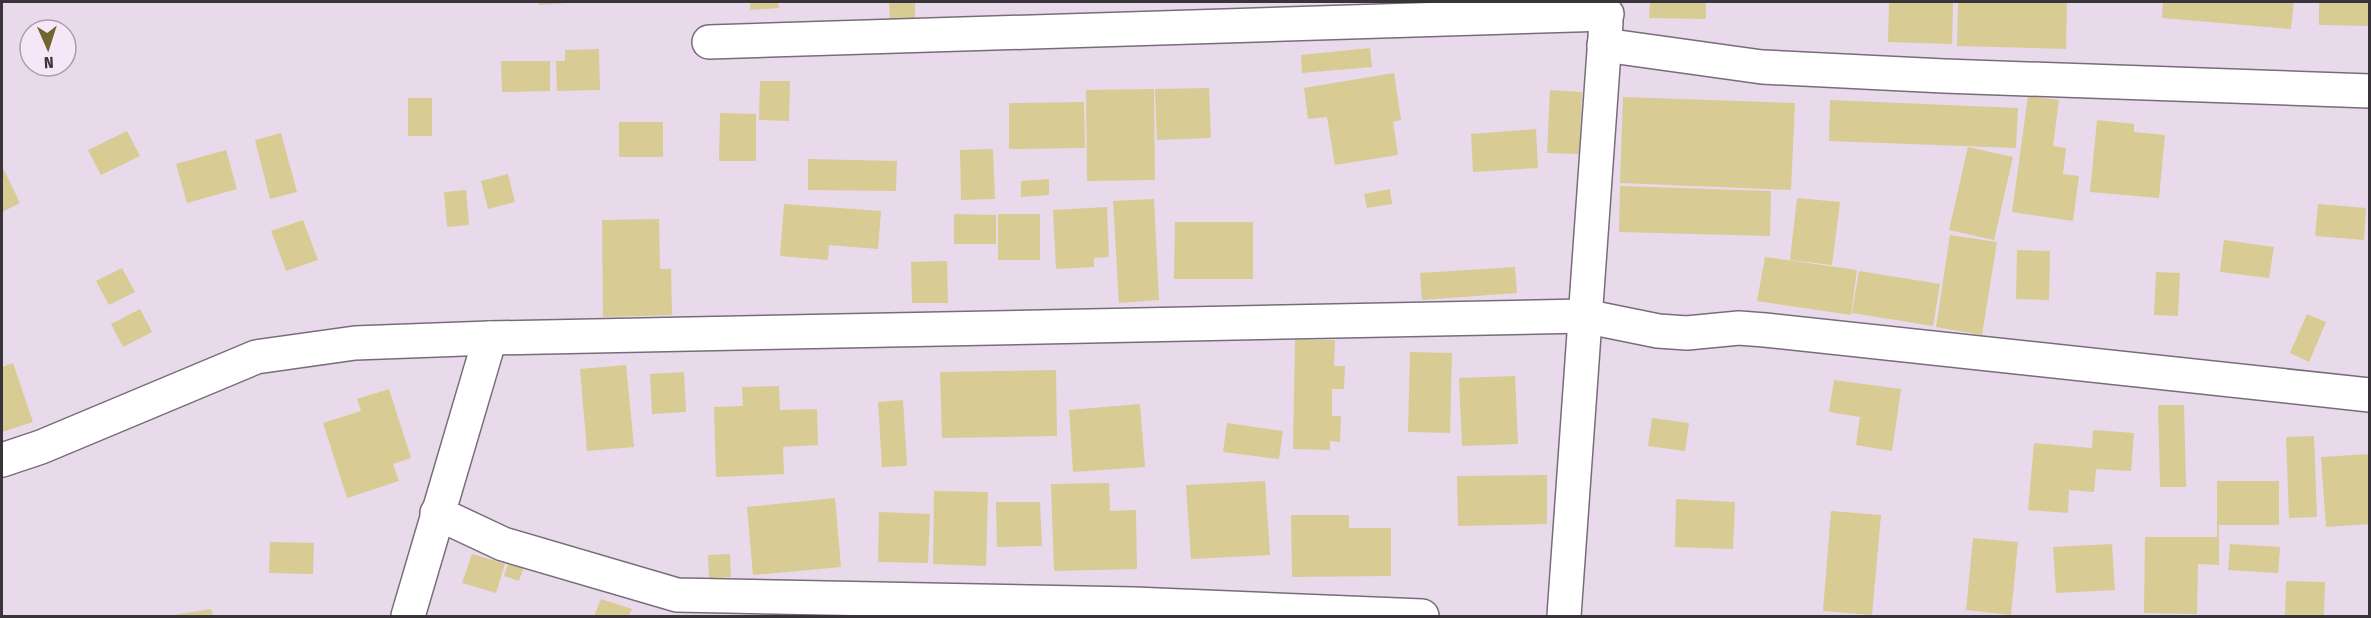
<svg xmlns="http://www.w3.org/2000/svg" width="2371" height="618" viewBox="0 0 2371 618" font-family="'Fira Sans Condensed',sans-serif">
<rect width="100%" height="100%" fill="#e9daeb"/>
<g fill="#d8cb93">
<polygon points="539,2 568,2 568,3 539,5"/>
<polygon points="750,2 778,2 779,8 750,10"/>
<polygon points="889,2 915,2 915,21 890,22"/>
<polygon points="1650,2 1706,2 1706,19 1649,18"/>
<polygon points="1889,2 1953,2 1952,44 1888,42"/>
<polygon points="1958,2 2067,2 2066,49 1957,46"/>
<polygon points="2163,2 2294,2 2291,29 2162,18"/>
<polygon points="2319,2 2370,2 2370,26 2319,25"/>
<polygon points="1370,48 1372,67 1302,73 1301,55"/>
<polygon points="599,49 600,90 557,91 556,61 565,61 565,50"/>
<polygon points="501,61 550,61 550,91 502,92"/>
<polygon points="1394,73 1401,120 1393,122 1398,155 1335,165 1327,117 1308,119 1304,88"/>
<polygon points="760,81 790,81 789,121 759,120"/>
<polygon points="1209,88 1211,138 1157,140 1155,89"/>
<polygon points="1154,89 1155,180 1087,181 1086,90"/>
<polygon points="1550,90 1582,92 1579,154 1547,153"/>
<polygon points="2028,96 2059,100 2053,146 2066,148 2063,174 2079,176 2073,221 2012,212"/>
<polygon points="1623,97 1795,103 1791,190 1620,183"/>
<rect x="408" y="98" width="24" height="38"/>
<polygon points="1830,100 2018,108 2016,148 1829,141"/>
<polygon points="1084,102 1085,148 1009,149 1009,103"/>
<polygon points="720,113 756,114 756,161 719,161"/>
<polygon points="2097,120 2134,124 2134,132 2165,135 2159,198 2090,192"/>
<rect x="619" y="122" width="44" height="35"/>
<polygon points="1536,129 1538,168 1473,172 1471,134"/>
<polygon points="127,131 140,156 101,175 88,150"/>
<polygon points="281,133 297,192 270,199 255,140"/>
<polygon points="1968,147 2013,157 1994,240 1949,230"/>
<polygon points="993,149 995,199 961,200 960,150"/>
<polygon points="226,150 237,189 187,203 176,164"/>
<polygon points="808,159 897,161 896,191 808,190"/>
<polygon points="2,166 20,203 2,212"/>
<polygon points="508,174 515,202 488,209 481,181"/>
<polygon points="1049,179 1049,195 1021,197 1021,181"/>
<polygon points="1620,186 1771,191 1770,236 1619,232"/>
<polygon points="1390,189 1392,204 1367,208 1364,194"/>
<polygon points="466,190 469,225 447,227 444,192"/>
<polygon points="1797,198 1840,202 1832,265 1790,260"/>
<polygon points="1154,199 1159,300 1119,303 1113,201"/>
<polygon points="784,204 881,211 878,249 829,245 828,260 780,256"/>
<polygon points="2318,204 2366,208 2364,240 2315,236"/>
<polygon points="1107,207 1109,257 1094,258 1094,267 1056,269 1053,210"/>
<polygon points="954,214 996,215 996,244 954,244"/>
<rect x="998" y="214" width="42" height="46"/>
<polygon points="659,219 660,269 671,269 672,315 603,317 602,220"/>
<polygon points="303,220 318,260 286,271 271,231"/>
<polygon points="1175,222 1253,222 1253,279 1174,279"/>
<polygon points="1950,235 1997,242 1982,335 1936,327"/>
<polygon points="2224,240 2274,247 2269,278 2220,272"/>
<polygon points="2017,250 2050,251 2049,300 2016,299"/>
<polygon points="1765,257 1857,270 1851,315 1757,301"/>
<polygon points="947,261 948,303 912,303 911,262"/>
<polygon points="1515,267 1517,293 1422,300 1420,273"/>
<polygon points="122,268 135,292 109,305 96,281"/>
<polygon points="1859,271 1940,284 1933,326 1852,313"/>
<polygon points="2156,272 2180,273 2178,316 2154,315"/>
<polygon points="140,309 152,332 123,347 111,324"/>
<polygon points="2307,314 2326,322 2309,362 2290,353"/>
<polygon points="1295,340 1335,340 1334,366 1345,366 1344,389 1332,389 1332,416 1341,416 1340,442 1330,441 1330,450 1293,449"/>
<polygon points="1410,352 1452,353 1450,433 1408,432"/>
<polygon points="13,363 33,422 2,432 2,367"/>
<polygon points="626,365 634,447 587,451 580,369"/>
<polygon points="1056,370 1057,436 942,438 940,372"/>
<polygon points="684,372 686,412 652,414 650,374"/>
<polygon points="1515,376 1518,444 1462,446 1459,378"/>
<polygon points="1834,380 1901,389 1892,451 1856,445 1860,417 1829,412"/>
<polygon points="779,386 780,410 817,409 818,445 783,447 784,474 716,477 714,407 743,406 742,387"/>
<polygon points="389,389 411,458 393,464 399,481 347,498 323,423 361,411 357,399"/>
<polygon points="903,400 907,466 882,467 878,402"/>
<polygon points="1140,404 1145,467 1073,472 1069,410"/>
<polygon points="2158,405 2184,405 2186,487 2160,487"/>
<polygon points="1652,418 1689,423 1685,451 1648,446"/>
<polygon points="1227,423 1283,431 1279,459 1223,452"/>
<polygon points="2093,430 2134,433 2131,471 2096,469 2094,492 2069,490 2068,513 2028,510 2034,443 2092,448"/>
<polygon points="2314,436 2317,517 2289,518 2286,437"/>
<polygon points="2370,454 2370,524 2326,527 2321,457"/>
<polygon points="1547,475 1547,524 1458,526 1457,476"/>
<polygon points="1265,481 1270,555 1191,559 1186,485"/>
<polygon points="2217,481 2279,481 2279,525 2219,525 2219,565 2198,564 2197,614 2144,613 2145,537 2217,537"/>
<polygon points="1109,483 1110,511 1136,510 1137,569 1054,571 1051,484"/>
<polygon points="934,491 988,492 986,566 933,564"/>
<polygon points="835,498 841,567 753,575 747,507"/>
<polygon points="1676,499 1735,502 1733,549 1675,547"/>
<polygon points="996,502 1040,502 1042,546 997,547"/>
<polygon points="1831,511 1881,515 1872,615 1823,611"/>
<polygon points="879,512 930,514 928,563 878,562"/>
<polygon points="1291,515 1349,515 1349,528 1391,528 1391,576 1292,577"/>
<polygon points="1973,538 2018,542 2011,615 1966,610"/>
<polygon points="270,542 314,543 313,574 269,573"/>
<polygon points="2112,544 2115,590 2056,593 2053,547"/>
<polygon points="2230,544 2280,547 2278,573 2228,570"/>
<polygon points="512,553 527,558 519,581 504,576"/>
<polygon points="472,554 505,564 496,593 462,583"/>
<polygon points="730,554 731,577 709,578 708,555"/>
<polygon points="2286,581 2325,582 2324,616 2285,616"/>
<polygon points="601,599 632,609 629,616 594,616"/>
<polygon points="211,609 213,616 174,616 173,615"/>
</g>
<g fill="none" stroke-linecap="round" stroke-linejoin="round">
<g stroke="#786c7a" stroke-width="36">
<g id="minor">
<polyline points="709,42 1607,14"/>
<polyline points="1604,45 1762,67 1944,76 2370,91"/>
<polyline points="2,460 41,447 256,357 355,343 490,338 1584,316 1658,331 1687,333 1739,328 1765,330 2370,395"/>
<polyline points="437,513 503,544 677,595 1134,604 1422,616"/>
<polyline points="408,616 490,338"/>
<polyline points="1564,616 1606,23"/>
</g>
</g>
<use href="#minor" stroke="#fff" stroke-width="33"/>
</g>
<rect width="2371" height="618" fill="none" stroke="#39333a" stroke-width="6"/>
<g transform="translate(48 48) rotate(177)"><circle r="28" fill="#f6e7f8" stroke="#aa9fac" stroke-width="1.5"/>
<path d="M0-4.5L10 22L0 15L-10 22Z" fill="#706532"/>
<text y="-9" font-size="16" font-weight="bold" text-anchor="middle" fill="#39333a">N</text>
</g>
</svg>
